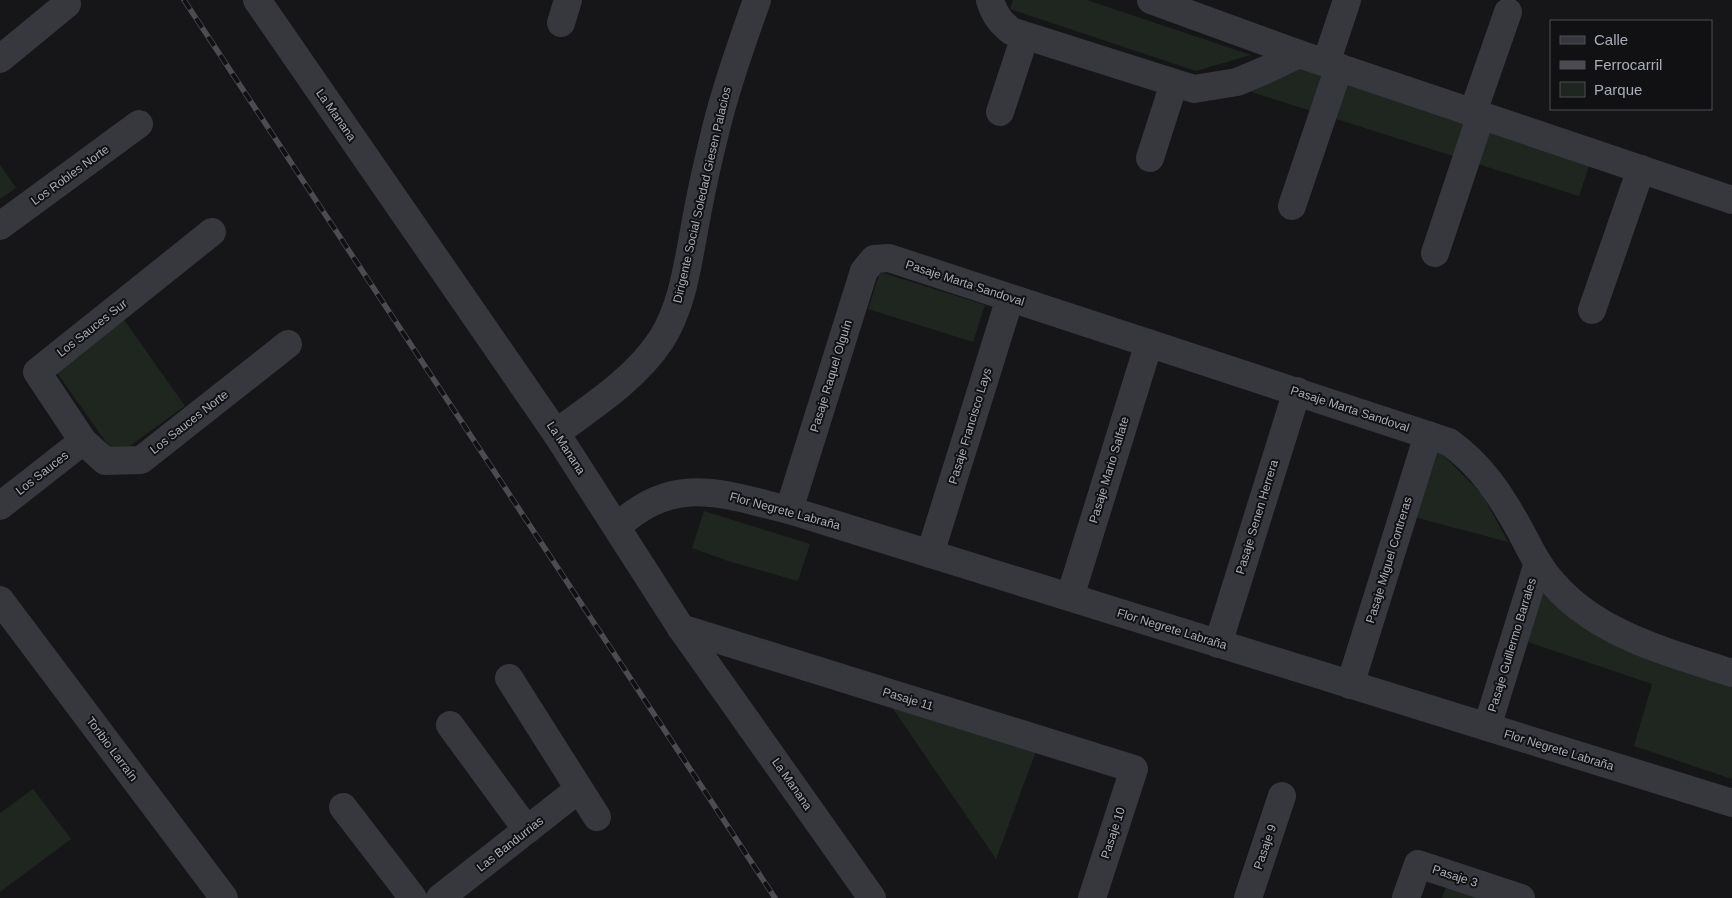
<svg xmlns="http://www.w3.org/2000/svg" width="1732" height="898" viewBox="0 0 1732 898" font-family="Helvetica,sans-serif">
<rect width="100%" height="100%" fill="#161618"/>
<g fill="#1e261f">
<polygon points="1013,0 1087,0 1251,55 1196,71 1010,9"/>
<polygon points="1292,65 1593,154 1579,196 1242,89"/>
<polygon points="0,165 16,188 0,199"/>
<polygon points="880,272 985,305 973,342 868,309"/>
<polygon points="122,317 185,406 116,456 57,373"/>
<polygon points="1434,446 1482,494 1508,542 1414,517"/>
<polygon points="704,511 810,544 798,581 728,561 692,548"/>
<polygon points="1540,580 1732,684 1732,779 1634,746 1652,684 1522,640"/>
<polygon points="887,700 1038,746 996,859"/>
<polygon points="33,789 71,839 0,892 0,813"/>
<polygon points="1446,886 1482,898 1442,898"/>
</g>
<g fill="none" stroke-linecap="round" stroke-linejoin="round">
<g stroke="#37383d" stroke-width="28">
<polyline points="257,0 556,433 681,628 872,898"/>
<path d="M990,0C994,14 1000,22 1011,31L1194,89L1237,82L1268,69L1299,54"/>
<polyline points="1151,0 1299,54 1732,200"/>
<polyline points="561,23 568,0"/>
<polyline points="0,59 67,4"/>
<polyline points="1326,63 1347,0"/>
<polyline points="1000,112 1025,36"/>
<polyline points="1473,112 1508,12"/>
<polyline points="1150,158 1174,83"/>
<polyline points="1292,206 1339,67"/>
<polyline points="0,226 139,124"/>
<polyline points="212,232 37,372 83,441 105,461 141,460 288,344"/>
<polyline points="1435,253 1481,115"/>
<polyline points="1592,310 1641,169"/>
<path d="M556,433C594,405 635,379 661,340C682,307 687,268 694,231C699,202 705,174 712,145C723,96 740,48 757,0"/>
<polyline points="0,506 83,441"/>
<path d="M789,510L864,271L874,259L889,258L1449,442C1482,466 1500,494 1520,530C1526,541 1531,552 1538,563C1581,631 1661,650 1732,673"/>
<path d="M617,527C674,473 722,494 789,510L1732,803"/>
<polyline points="930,554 1010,298"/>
<polyline points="1070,597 1149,343"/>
<polyline points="0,600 224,898"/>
<polyline points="681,628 1134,769 1092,898"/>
<polyline points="1218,644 1297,391"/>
<polyline points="509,678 597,817"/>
<polyline points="1350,685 1428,435"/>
<polyline points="450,725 527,830"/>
<polyline points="1487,727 1538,563"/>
<polyline points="343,807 413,898"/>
<polyline points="440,898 579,789"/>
<polyline points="1248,898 1282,796"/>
<polyline points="1406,898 1418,864 1521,898"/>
</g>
<g stroke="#4a4c52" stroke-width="5.5">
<polyline id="rail" points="184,0 775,898"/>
</g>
<use href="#rail" stroke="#111113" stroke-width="4" stroke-dasharray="11" stroke-linecap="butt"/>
</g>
<g text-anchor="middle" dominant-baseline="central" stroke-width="4" stroke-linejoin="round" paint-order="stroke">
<g font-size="12" fill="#a8adb8" stroke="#111113">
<text transform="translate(336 115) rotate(55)">La Manana</text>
<text transform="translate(70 175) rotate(-36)">Los Robles Norte</text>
<text transform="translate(702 195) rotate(-77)">Dirigente Social Soledad Giesen Palacios</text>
<text transform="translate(965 283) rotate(18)">Pasaje Marta Sandoval</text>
<text transform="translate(92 328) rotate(-38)">Los Sauces Sur</text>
<text transform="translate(831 376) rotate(-73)">Pasaje Raquel Olguín</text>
<text transform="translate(1350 409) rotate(18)">Pasaje Marta Sandoval</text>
<text transform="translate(189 422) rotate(-38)">Los Sauces Norte</text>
<text transform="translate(970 426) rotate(-73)">Pasaje Francisco Lays</text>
<text transform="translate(566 448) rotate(57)">La Manana</text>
<text transform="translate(1109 470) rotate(-73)">Pasaje Mario Salfate</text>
<text transform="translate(42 473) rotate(-38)">Los Sauces</text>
<text transform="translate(785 511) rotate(15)">Flor Negrete Labraña</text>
<text transform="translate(1257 517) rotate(-73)">Pasaje Senen Herrera</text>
<text transform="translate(1389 560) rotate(-73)">Pasaje Miguel Contreras</text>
<text transform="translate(1172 629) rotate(17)">Flor Negrete Labraña</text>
<text transform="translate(1512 645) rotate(-73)">Pasaje Guillermo Barrales</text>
<text transform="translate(908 699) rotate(17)">Pasaje 11</text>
<text transform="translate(112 749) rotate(53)">Toribio Larraín</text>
<text transform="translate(1559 750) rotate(17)">Flor Negrete Labraña</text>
<text transform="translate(792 784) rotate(55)">La Manana</text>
<text transform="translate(1113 833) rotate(-72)">Pasaje 10</text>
<text transform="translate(510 844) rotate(-38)">Las Bandurrias</text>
<text transform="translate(1265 847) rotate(-71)">Pasaje 9</text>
<text transform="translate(1455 876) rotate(18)">Pasaje 3</text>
</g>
</g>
<rect x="1550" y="20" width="162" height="90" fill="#111113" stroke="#4d4f55"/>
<rect x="1560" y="36" width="25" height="8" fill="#37383d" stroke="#4d4f55"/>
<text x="1594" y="45" font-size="15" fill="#a8adb8">Calle</text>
<rect x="1560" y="61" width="25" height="8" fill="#4a4c52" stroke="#4d4f55"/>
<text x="1594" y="70" font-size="15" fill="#a8adb8">Ferrocarril</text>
<rect x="1560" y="82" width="25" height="15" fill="#1e261f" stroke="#4d4f55"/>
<text x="1594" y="95" font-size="15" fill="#a8adb8">Parque</text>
</svg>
